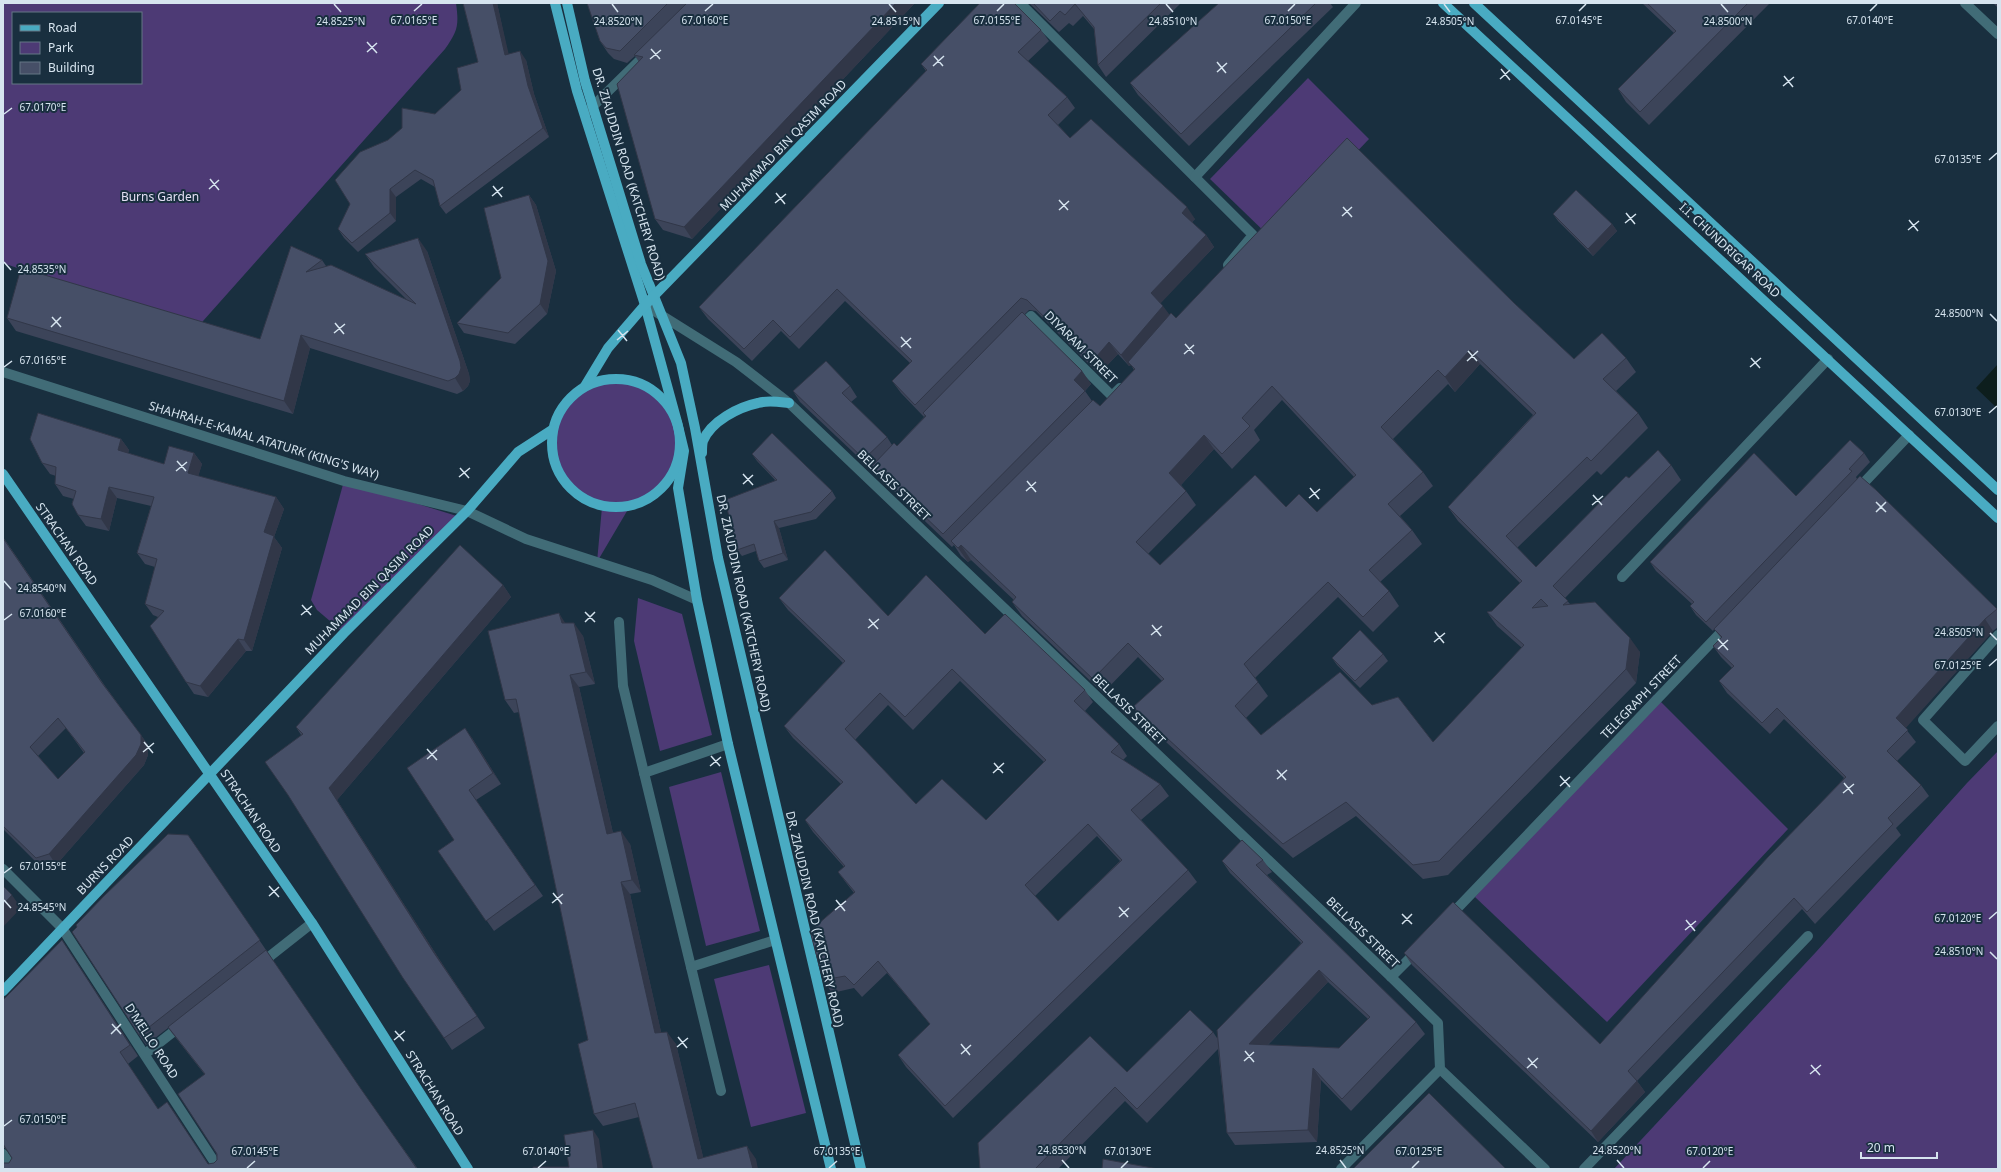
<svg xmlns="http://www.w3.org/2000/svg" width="2001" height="1172" viewBox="0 0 2001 1172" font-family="'Noto Sans',sans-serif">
<rect width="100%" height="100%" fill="#192f3f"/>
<g fill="#4d3a75" fill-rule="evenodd">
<path d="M3,3H456C459,25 458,31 445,49L195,330L3,263ZM13,13H141V83H13Z"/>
<polygon points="1308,78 1369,139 1273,240 1210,179"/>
<path d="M616,379L638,383L657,395L671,411L679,451L673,471L662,488L644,501L630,506L597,562L602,507C544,489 531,413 587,385C596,381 606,380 616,379Z"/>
<polygon points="344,481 460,517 344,633 317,610 311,600"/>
<polygon points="638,598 682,614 712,735 660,751 634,641"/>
<polygon points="1654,695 1788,829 1607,1022 1475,897"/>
<polygon points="1998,751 1998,1169 1614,1169 1816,952 1967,783"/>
<polygon points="721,772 760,931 706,946 669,787"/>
<polygon points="769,965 806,1113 751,1127 714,979"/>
</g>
<polygon fill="#0d1e1d" points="1998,364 1998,409 1976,388"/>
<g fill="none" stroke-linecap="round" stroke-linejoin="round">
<g stroke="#416c77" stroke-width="10">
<polyline points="1020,3 1253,235 1228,265"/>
<polyline points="1965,3 1998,34"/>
<polyline points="588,111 639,61"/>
<polyline points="1195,177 1356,3"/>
<polyline points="645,305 736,362 789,403 1391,977 1438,1023 1440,1069 1545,1169"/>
<polyline points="1019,328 1031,316 1112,396 1120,388"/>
<polyline points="3,372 344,481 467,511 526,539 652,580 697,600"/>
<polyline points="1857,490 1909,435"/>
<polyline points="1622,577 1828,359"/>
<polyline points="619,622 623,686 721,1091"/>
<polyline points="1998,635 1923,720 1965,761 1998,726"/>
<polyline points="644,773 728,744"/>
<polyline points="3,869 62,928 219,1169"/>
<polyline points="1449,917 1727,626"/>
<polyline points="260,964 312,923"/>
<polyline points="691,967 775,940"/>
<polyline points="1391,977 1418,950"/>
<polyline points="145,1054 183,1024"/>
<polyline points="3,1154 13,1169"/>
<polyline points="1341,1169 1440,1069"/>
<polyline points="1584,1169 1808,936"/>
</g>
<g stroke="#49abc2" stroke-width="10">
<polyline points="555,3 577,91 645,305 677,422 684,451 678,488 697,600 728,744 831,1169"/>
<polyline points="567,3 585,81 641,264 681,363 695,428 718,558 861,1169"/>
<polyline points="1443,3 1998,518"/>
<polyline points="1474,3 1998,490"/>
<circle cx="616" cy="443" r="64"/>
<polyline points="585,386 608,348 645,305 939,3"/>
<path d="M702,453C702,449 702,444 703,441C711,421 739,407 758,403C768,400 779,402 789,403"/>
<polyline points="3,474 312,923 468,1169"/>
<polyline points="3,991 344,633 467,511 518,452 552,430"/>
</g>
</g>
<g fill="#3c4459" fill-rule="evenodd">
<polygon points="463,3 497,3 508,54 526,60 534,94 549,137 446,214 440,206 435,187 421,179 396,197 396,221 358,252 344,238 338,229 388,140 435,114 461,90 478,62"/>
<polygon points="587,3 915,3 692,239 663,230 655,219 639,62 635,56 627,63 614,59 608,53 600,41"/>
<polygon points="1029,3 1181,3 1106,77 1098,65 1094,29 1083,16 1073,26 1069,23 1059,32"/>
<polygon points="1219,3 1330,3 1333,7 1189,146 1138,95 1130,83"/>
<polygon points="1642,3 1770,3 1649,125 1626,102 1618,89 1674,33"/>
<polygon points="1993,3 1998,3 1998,8"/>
<path d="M1041,30L1049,41L1028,61L1067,97L1075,108L1058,125L1070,138L1195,219L1192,222L1206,235L1214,247L1160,303L1169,315L1176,318L1514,303L1574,359L1626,358L1636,372L1616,391L1638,413L1648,428L1601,475L1597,471L1517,548L1536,567L1629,478L1671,465L1681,480L1565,598L1570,604L1640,652L1636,683L1448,875L1423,879L1356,816L1293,858L1143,721L1133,707L1162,681L1138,657L1103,693L1022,616L1012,602L1014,600L971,560L968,562L961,556L954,545L952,547L881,479L874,468L872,470L800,402L793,391L850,386L857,397L851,402L887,437L892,445L897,446L925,416V415L924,417L901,393L892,381L910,363L845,301L799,349L781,331L752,361L708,319L699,307L926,71L921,64ZM1029,310L1036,311L1099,374L1118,354L1129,366L1131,365L1134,370L1100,406L1092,401L1085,391L1091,384L1082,371L1024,315ZM1480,364L1533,415L1448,507L1458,521L1520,583L1492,611L1487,612L1497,626L1522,648L1433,742L1372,705L1261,735L1246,718L1268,696L1255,678L1338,597L1373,632L1399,606L1389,591L1380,582L1422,544L1412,530L1400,516L1433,486L1423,472L1393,439L1448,384L1455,392ZM1282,400L1354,477L1317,512L1286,507L1160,565L1148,554L1196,505L1186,491L1181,485L1214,449L1232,469L1260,440L1254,430Z"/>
<polygon points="529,195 536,205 556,271 547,314 515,344 464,333 457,323 501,278"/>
<polygon points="1553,214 1612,224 1617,231 1593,256 1558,221"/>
<polygon points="291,246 322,260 326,266 408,301 374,267 365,254 427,251 469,374 470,381 468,386 463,391 457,394 310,348 293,414 16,331 7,318 260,339"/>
<polygon points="121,439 129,450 128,453 164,464 194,453 202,464 198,476 276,497 284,509 274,537 282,548 252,651 246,651 208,697 194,694 186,682 158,617 153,615 145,604 155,567 145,564 137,553 151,506 117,498 109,531 86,526 78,515 74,499 63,496 55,484 56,476 50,474 42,463"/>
<polygon points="1864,453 1870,462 1856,477 1857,479 1997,609 1998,610 1998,627 1993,631 1905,728 1916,742 1897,761 1921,785 1929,796 1896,828 1901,835 1815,924 1802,909 1637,1081 1645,1092 1598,1142 1412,965 1404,953 1600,1044 1844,778 1784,719 1770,734 1727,693 1719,681 1732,668 1721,657 1713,646 1721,638 1714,629 1713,631 1696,615 1690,606 1692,604 1656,571 1650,562 1796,496"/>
<polygon points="752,454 832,491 836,498 816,519 779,528 788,560 764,568 759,561 756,551 742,556 737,550 775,480 757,461"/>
<path d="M3,537L105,686L148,745V755L144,765L56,865L43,869L3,829ZM66,728L84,753L58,779L38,756Z"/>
<polygon points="503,585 511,597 337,800 443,965 485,1028 452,1050 444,1038 301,735 296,727"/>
<path d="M779,598L888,616L985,634L1085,690L1093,702L1085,711L1119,744L1127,756L1123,760L1160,784L1169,796L1141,820L1188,870L1197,882L953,1118L906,1067L898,1055L930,1024L887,973L862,997L854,988L832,993L823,980L854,893L847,884L838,872L844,867L813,832L805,820L841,784L793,738L784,726L843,663L788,610ZM960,681L1044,762L986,820L916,804L855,740L888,705L913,730ZM1097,836L1120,861L1058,921L1035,896Z"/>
<polygon points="566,623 583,636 595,684 579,687 613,833 630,844 641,892 630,894 661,1032 676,1044 703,1157 756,1159 653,1169 639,1117 603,1126 594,1114 588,1040 519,712 514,713 505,700"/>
<polygon points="1383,654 1388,661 1360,688 1337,665 1332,658"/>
<polygon points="472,738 501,784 476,800 543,896 494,931 438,851 454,840"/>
<polygon points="188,835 365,1096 418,1169 3,1169 9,1163 12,1158 5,1148 3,1148 3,1000 62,940 138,1056 128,1064 158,1109 167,1102 207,1162 208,1164 214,1163 217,1160 205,1075 176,1038 168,1028 146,1045 139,1035"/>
<path d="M1263,860L1272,872L1267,875L1416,1022L1425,1034L1351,1111L1321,1080L1317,1142L1235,1145L1227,1133L1218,1049L1147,1123L1125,1101L1058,1169H980L1127,1072L1213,1032L1217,1038L1301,943L1230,873L1222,861ZM1328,982L1368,1019L1339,1048L1268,1045Z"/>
</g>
<g fill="#313748">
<polygon points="493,3 497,3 511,64 505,55"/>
<polygon points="896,3 915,3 692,239 684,227"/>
<polygon points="520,51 526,60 534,94 549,137 543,128 528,86"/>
<polygon points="390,189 396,197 396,221 390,213"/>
<polygon points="529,195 536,205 556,271 547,314 540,304"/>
<polygon points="1187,207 1195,219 1190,224 1182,213"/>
<polygon points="1612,224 1617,231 1593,256 1588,249"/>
<polygon points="1206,235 1214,247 1159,305 1151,293"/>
<polygon points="418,238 427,251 469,374 470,381 468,386 463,391 455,378"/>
<polygon points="1163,306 1172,318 1128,362 1131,365 1129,366 1121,355"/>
<polygon points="301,335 310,348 293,414 284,401"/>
<polygon points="1109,342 1118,354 1099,374 1091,363"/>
<polygon points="1470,350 1480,364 1455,392 1445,377"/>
<polygon points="1082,371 1091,384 1083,393 1074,380"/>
<polygon points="1204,435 1214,449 1179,487 1169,473"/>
<polygon points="121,439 129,450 126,462 118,450"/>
<polygon points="194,453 202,464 196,484 188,473"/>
<polygon points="109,487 117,498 109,531 101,519"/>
<polygon points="276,497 284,509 274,537 282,548 252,651 244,640 264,532"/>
<polygon points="774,521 779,528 788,560 783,553"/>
<polygon points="961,545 971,560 968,562 958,548"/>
<polygon points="503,585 511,597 337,800 443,965 485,1028 434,953 329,788"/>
<polygon points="559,613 567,626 562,623"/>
<polygon points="1985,619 1993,631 1904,730 1896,718"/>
<polygon points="574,623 583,636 595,684 586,672"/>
<polygon points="1630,638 1640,652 1636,683 1626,669"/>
<polygon points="238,639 246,651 208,697 200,686"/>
<polygon points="570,675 579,687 616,846 607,834"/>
<polygon points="465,728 472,738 501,784 493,773"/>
<polygon points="141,735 148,745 148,755 144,765 56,865 49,854"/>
<polygon points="621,831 630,844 641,892 632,880"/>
<polygon points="621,882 630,894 664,1045 655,1033"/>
<polygon points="12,895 21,908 3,927 3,905"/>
<polygon points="62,940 70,952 138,1056 130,1045"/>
<polygon points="1319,970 1328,982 1257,1056 1249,1044"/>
<polygon points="667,1032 676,1044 706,1169 698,1159"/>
<polygon points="1313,1068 1321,1080 1317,1142 1308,1130"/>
<polygon points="1637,1081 1645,1092 1598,1142 1591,1131"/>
<polygon points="167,1102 175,1113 211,1169 206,1161"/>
<polygon points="593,1130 599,1139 603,1169 598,1169"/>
<polygon points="747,1146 756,1159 758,1169 753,1169"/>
</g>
<g fill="#464f67" stroke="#313748" fill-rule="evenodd">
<polygon points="463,3 493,3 505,55 520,51 528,86 543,128 440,206 433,180 415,170 390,189 390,213 352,243 338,229 350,204 335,180 360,152 388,140 402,128 402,108 435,114 461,90 457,68 478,62"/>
<polygon points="587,3 668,3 620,51 606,48 600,41"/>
<polygon points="687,3 896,3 684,227 655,219 617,84 643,57 634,55"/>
<polygon points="980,3 1014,3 1041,30 1018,52 1067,97 1048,115 1070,138 1091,119 1187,207 1182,213 1206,235 1151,293 1163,306 1121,355 1109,342 1091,363 1027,300 1021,298 915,405 892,381 912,361 837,289 790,337 773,320 744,349 699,307 927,70 921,64"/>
<polygon points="1033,3 1161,3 1098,65 1094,27 1075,4 1065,15 1060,11 1050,21"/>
<polygon points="1219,3 1316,3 1181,134 1130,83"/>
<polygon points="1647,3 1748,3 1640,112 1618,89 1676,31"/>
<path d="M1347,138L1514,303L1574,359L1602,333L1626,358L1603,379L1638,413L1591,461L1587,457L1506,536L1536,567L1626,476L1629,478L1658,450L1671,465L1553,586L1568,601L1563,605L1595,602L1630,638L1626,669L1439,861L1413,865L1346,802L1283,844L1133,707L1164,679L1128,643L1093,679L1012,602L1016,597L961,545L958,548L951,541L1093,400L1100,406L1135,369L1128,362L1171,313L1176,318ZM1470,350L1536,413L1448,507L1522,581L1492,611L1487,612L1524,645L1433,742L1398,697L1372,705L1340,672L1261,735L1235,706L1258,682L1244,664L1328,582L1363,617L1389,591L1369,570L1412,530L1388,504L1423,472L1381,427L1438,370L1445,377ZM1272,386L1356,475L1317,512L1299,494L1286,507L1255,475L1160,565L1136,542L1186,491L1169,473L1204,435L1222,454L1250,426L1242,418ZM1541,599L1548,606L1532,608Z"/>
<polygon points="1576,190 1612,224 1588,249 1553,214"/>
<polygon points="529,195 548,261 540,304 508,333 457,323 501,278 484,208"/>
<polygon points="418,238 460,361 461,368 459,374 455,378 448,381 301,335 284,401 7,318 21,268 260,339 291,246 322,260 306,272 331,265 416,304 365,254"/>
<polygon points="1022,312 1082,371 1074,380 1085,391 943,534 872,466 894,443 897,446 926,416 923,413"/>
<polygon points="826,361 850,386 842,393 887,437 864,459 793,391"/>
<polygon points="38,413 121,439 118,450 164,464 169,446 194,453 188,473 276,497 264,532 274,536 244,640 238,639 200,686 186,682 150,626 164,611 145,604 157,559 137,553 154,497 109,487 101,519 78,515 72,504 76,491 55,484 56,467 42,463 30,439"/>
<polygon points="772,433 832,491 811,512 774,521 783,553 759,561 754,544 737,550 725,500 777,480 752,454"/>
<polygon points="1850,440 1864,453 1849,469 1852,471 1706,622 1690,606 1694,602 1650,562 1754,453 1796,496"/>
<polygon points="1860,476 1876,490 1997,609 1985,619 1896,718 1908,730 1887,751 1921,785 1888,818 1893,824 1807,912 1794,898 1628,1071 1637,1081 1591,1131 1404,953 1453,902 1600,1044 1768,857 1846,777 1777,708 1762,723 1719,681 1734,666 1713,646 1722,637 1714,629"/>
<path d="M3,538L102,683L141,735V744L136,755L49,854L36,858L3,826ZM58,718L85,752L58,779L30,747Z"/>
<polygon points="460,545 503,585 329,788 434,953 477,1016 444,1038 403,978 288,795 265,762 303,734 296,727"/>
<path d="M825,550L888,616L926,575L985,634L1005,614L1085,690L1074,701L1119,744L1111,752L1160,784L1131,810L1188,870L945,1106L898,1055L930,1024L878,961L854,985L845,976L823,980L810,931L855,892L838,872L845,866L805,820L843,782L784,726L845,661L779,598ZM952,669L1046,760L986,820L942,779L916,804L845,729L880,693L905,717ZM1088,824L1122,860L1058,921L1025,885Z"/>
<polygon points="559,613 562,623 574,623 586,672 570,675 607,834 621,831 632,880 621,882 655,1033 667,1032 698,1159 747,1146 753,1169 653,1169 635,1103 594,1114 578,1044 588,1040 516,699 505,700 488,631"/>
<polygon points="1360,630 1383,654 1355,681 1332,658"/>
<polygon points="465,728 493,773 469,790 535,885 486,921 438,851 454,840 407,768"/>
<polygon points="168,834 188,835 260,940 139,1035 72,932 77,927 76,925 104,896"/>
<path d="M1242,840L1263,860L1256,865L1416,1022L1342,1099L1313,1068L1308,1130L1227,1133L1217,1030L1303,942L1222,861ZM1319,970L1370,1017L1339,1048L1249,1044Z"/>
<polygon points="3,886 12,895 3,905"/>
<polygon points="62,940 130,1045 120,1052 158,1109 167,1102 206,1161 208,1164 214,1163 217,1160 217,1154 178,1094 205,1074 168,1027 266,950 361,1089 408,1156 417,1169 3,1169 3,1163 9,1163 12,1158 3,1144 3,1000"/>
<polygon points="1190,1010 1213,1032 1137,1109 1115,1087 1035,1169 980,1169 978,1143 1090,1036 1127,1072"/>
<polygon points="1429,1093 1506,1169 1353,1169"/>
<polygon points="593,1130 598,1169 533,1169 533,1167 569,1167 564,1135"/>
<polygon points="1103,1159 1158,1169 1102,1169"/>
</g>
<path fill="none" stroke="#d6e4ef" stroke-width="1.5" d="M334,4L341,12M612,4L618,12M889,4L896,12M1166,4L1173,12M1444,4L1450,12M1721,4L1728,12M414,11L422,4M705,11L713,4M997,11L1004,4M1288,11L1295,4M1579,11L1586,4M1870,11L1877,4M367,42L377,53M651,49L660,59M367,52L377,43M934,56L943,66M650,59L661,50M1217,62L1226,73M933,66L944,56M1501,69L1510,80M1217,72L1227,63M1784,76L1793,87M1500,79L1510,70M1783,86L1794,77M4,114L12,108M1989,160L1997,153M210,179L219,190M493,186L502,197M209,189L219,180M776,193L785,204M492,196L503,187M1059,200L1068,210M775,203L786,194M1343,207L1352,217M1059,210L1069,201M1626,213L1635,224M1342,216L1352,207M1909,220L1918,231M1625,223L1636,214M1908,230L1919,221M4,262L11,270M1990,314L1997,321M52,317L61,327M335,323L344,334M51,327L61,317M618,330L627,341M334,333L345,324M901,337L911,348M617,340L628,331M1185,344L1194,354M901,347L911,338M1468,351L1477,361M1184,354L1194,345M1751,358L1760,368M1467,361L1478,351M4,367L12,361M1750,367L1761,358M1989,413L1997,406M177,461L186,471M460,468L469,478M176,471L187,462M743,474L753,485M459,477L470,468M1027,481L1036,492M743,484L753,475M1310,488L1319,499M1026,491L1036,482M1593,495L1602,505M1309,498L1320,489M1876,502L1886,512M1592,505L1603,496M1876,512L1886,502M4,581L11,589M302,605L311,615M585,612L595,622M301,615L312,606M869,619L878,629M4,620L12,614M585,622L595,612M1152,625L1161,636M868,628L879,619M1435,632L1444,643M1990,633L1997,640M1151,635L1162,626M1718,639L1728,650M1434,642L1445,633M1718,649L1728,640M1989,666L1997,659M144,742L153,753M427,749L437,760M143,752L154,743M711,756L720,766M427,759L437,750M994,763L1003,773M710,766L721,757M1277,770L1286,780M993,773L1004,763M1560,776L1570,787M1277,779L1287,770M1844,783L1853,794M1560,786L1570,777M1843,793L1854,784M4,873L12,867M269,886L279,897M553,893L562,904M269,896L279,887M4,900L11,908M836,900L845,911M552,903L563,894M1119,907L1128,917M835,910L846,901M1402,914L1412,924M1119,917L1129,908M1989,919L1997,912M1686,920L1695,931M1402,924L1412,914M1685,930L1696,921M1990,952L1997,959M112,1024L121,1034M395,1031L404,1041M111,1034L121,1024M678,1037L687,1048M394,1040L405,1031M961,1044L970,1055M677,1047L688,1038M1245,1051L1254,1062M961,1054L971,1045M1528,1058L1537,1068M1244,1061L1254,1052M1811,1065L1820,1075M1527,1068L1538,1058M1810,1074L1821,1065M4,1126L12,1120M1062,1160L1069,1168M1340,1160L1346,1168M1617,1160L1624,1168M247,1168L255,1161M538,1168L546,1161M829,1168L837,1161M1121,1168L1128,1161M1412,1168L1419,1161M1703,1168L1710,1161"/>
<g text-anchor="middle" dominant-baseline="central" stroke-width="4" stroke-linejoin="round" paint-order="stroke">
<g font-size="12" fill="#d6e4ef" stroke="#192f3f">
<text transform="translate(783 145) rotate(-46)">MUHAMMAD BIN QASIM ROAD</text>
<text transform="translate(629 174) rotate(73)">DR. ZIAUDDIN ROAD (KATCHERY ROAD)</text>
<text transform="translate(1730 250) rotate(43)">I.I. CHUNDRIGAR ROAD</text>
<text transform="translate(1081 347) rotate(45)">DIYARAM STREET</text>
<text transform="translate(264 440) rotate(17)">SHAHRAH-E-KAMAL ATATURK (KING'S WAY)</text>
<text transform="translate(894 485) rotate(44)">BELLASIS STREET</text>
<text transform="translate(67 544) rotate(55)">STRACHAN ROAD</text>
<text transform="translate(369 590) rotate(-45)">MUHAMMAD BIN QASIM ROAD</text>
<text transform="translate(744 603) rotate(78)">DR. ZIAUDDIN ROAD (KATCHERY ROAD)</text>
<text transform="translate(1641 697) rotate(-46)">TELEGRAPH STREET</text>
<text transform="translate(1129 709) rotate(44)">BELLASIS STREET</text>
<text transform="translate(251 811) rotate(56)">STRACHAN ROAD</text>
<text transform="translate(105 865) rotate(-46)">BURNS ROAD</text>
<text transform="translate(815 919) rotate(77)">DR. ZIAUDDIN ROAD (KATCHERY ROAD)</text>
<text transform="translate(1363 932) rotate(44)">BELLASIS STREET</text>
<text transform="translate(152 1041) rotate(57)">D'MELLO ROAD</text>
<text transform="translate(435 1093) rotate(58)">STRACHAN ROAD</text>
</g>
<g font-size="12" fill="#e3dff3" stroke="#192f3f">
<text x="160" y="196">Burns Garden</text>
</g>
</g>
<g font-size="10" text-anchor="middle" fill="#d6e4ef" stroke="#192f3f" stroke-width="4" stroke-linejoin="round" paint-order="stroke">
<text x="414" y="24">67.0165°E</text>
<text x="705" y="24">67.0160°E</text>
<text x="997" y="24">67.0155°E</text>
<text x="1288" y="24">67.0150°E</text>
<text x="1579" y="24">67.0145°E</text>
<text x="1870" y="24">67.0140°E</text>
<text x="341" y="25">24.8525°N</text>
<text x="618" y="25">24.8520°N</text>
<text x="896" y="25">24.8515°N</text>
<text x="1173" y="25">24.8510°N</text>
<text x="1450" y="25">24.8505°N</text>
<text x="1728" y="25">24.8500°N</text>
<text x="43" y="111">67.0170°E</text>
<text x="1958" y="163">67.0135°E</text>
<text x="42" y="273">24.8535°N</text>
<text x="1959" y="317">24.8500°N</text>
<text x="43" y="364">67.0165°E</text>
<text x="1958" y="416">67.0130°E</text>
<text x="42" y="592">24.8540°N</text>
<text x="43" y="617">67.0160°E</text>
<text x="1959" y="636">24.8505°N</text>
<text x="1958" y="669">67.0125°E</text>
<text x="43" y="870">67.0155°E</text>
<text x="42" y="911">24.8545°N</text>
<text x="1958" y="922">67.0120°E</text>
<text x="1959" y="955">24.8510°N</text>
<text x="43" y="1123">67.0150°E</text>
<text x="1062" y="1154">24.8530°N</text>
<text x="1340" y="1154">24.8525°N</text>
<text x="1617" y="1154">24.8520°N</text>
<text x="255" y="1155">67.0145°E</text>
<text x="546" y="1155">67.0140°E</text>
<text x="837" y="1155">67.0135°E</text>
<text x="1128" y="1155">67.0130°E</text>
<text x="1419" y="1155">67.0125°E</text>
<text x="1710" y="1155">67.0120°E</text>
</g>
<rect width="2001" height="1172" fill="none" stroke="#d6e4ef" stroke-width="8"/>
<rect x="12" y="12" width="130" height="72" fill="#192f3f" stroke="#657785"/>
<rect x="20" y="25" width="20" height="6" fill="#49abc2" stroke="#657785"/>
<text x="48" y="32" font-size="12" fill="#d6e4ef">Road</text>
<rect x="20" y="42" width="20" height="12" fill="#4d3a75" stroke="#657785"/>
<text x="48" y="52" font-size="12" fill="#d6e4ef">Park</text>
<rect x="20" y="62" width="20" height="12" fill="#464f67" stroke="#657785"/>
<text x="48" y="72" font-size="12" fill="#d6e4ef">Building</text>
<path d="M1861 1152v6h76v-6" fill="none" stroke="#d6e4ef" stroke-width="2"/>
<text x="1867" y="1152" font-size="12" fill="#d6e4ef" stroke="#192f3f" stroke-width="3" paint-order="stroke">20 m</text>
</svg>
